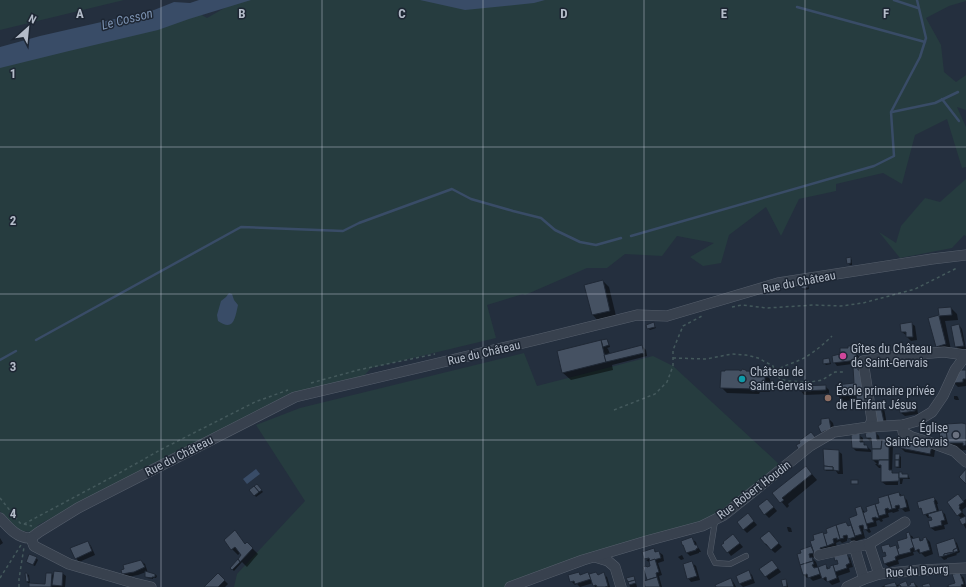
<svg xmlns="http://www.w3.org/2000/svg" width="966" height="587" viewBox="0 0 966 587" font-family="'Roboto Condensed',sans-serif">
<rect width="100%" height="100%" fill="#242f3e"/>
<g fill="#263c3f">
<polygon points="0,0 124,0 0,30"/>
<polygon points="246,0 966,0 966,1 949,6 926,18 941,45 944,72 956,82 966,75 966,110 957,107 966,127 966,167 962,168 947,119 915,135 902,184 883,173 836,184 836,191 799,199 781,236 766,207 729,235 721,263 703,266 690,257 714,243 677,236 662,256 625,254 607,268 587,268 525,295 523,294 487,305 496,338 371,368 364,376 286,397 38,525 33,532 22,531 10,523 0,511 0,61 200,14 207,18 235,2"/>
<polygon points="966,179 966,236 964,235 952,248 900,258 879,232 896,243 901,226 925,198 940,202"/>
<polygon points="524,353 537,386 653,356 673,366 780,465 721,520 518,587 234,587 237,574 305,501 256,425 300,408"/>
</g>
<g fill="#394c67">
<polygon points="199,0 251,0 189,19 158,30 69,51 0,68 0,47 40,36 154,10 174,2 190,3"/>
<polygon points="420,0 545,0 534,3 465,10"/>
<path d="M229,293L232,294L234,300L238,305C235,318 234,332 218,321L217,315L221,301L226,297Z"/>
<polygon points="256,469 260,474 247,484 243,479"/>
</g>
<g fill="#0007">
<polygon points="850,258 852,260 852,265 850,265 848,263"/>
<polygon points="603,281 609,287 616,316 598,321 593,315 585,286"/>
<polygon points="807,283 808,284 809,289 805,290 803,289"/>
<polygon points="951,308 957,314 958,320 945,321 951,350 942,352 937,346 929,318 940,315 939,309"/>
<polygon points="911,323 915,326 917,340 911,341 907,337 907,335 906,335 902,332"/>
<polygon points="653,324 656,328 650,330 648,328"/>
<polygon points="959,325 962,329 966,349 960,350 956,347"/>
<polygon points="607,340 608,341 610,347 607,348 608,349 610,354 642,346 646,350 647,356 612,365 613,370 571,380 563,373 601,341"/>
<polygon points="851,347 859,357 860,363 837,366 834,362"/>
<polygon points="829,359 830,361 831,364 826,365 824,363"/>
<polygon points="857,368 860,371 873,405 880,404 884,408 887,425 874,409 864,410 858,404 858,400 843,401 838,396 855,384"/>
<polygon points="746,371 747,372 764,373 770,379 770,392 760,392 759,394 727,393 721,387 741,373"/>
<polygon points="966,371 966,386 958,387 954,383"/>
<polygon points="825,386 829,390 829,394 804,395 801,391"/>
<polygon points="954,396 957,396 958,397 959,400 956,400 954,399"/>
<polygon points="914,403 917,407 918,414 905,416 901,413"/>
<polygon points="829,419 833,423 835,432 825,436 822,433 819,426"/>
<polygon points="966,425 966,450 956,451 948,443 948,439 942,440 941,438 946,431 947,432"/>
<polygon points="875,432 879,436 880,441 889,440 893,444 892,472 894,474 901,473 903,475 908,475 910,479 903,479 902,484 900,484 900,476 898,476 898,485 886,485 882,482 882,468 879,468 875,464 877,464 873,460 872,441 870,441 867,438"/>
<polygon points="859,435 863,438 863,443 871,450 871,452 856,451 853,448"/>
<polygon points="931,446 935,450 934,457 905,452 901,448"/>
<polygon points="838,451 842,454 843,474 838,474 836,471 826,471 825,469"/>
<polygon points="899,455 901,457 901,468 897,468 896,467"/>
<polygon points="806,467 817,480 788,504 789,506 787,508 774,493"/>
<polygon points="257,485 263,492 256,497 251,490"/>
<polygon points="899,493 907,500 910,511 905,512 901,508 898,509 899,511 893,513 892,512 888,513 889,517 882,519 883,521 881,522 879,520 876,521 877,526 869,528 871,532 869,533 865,529 863,530 865,538 853,542 849,538 847,539 847,541 842,543 840,541 836,543 837,547 824,554 812,558 816,562 818,568 825,565 829,569 840,564 836,560 847,555 850,558 853,567 849,568 850,572 838,576 840,582 832,585 828,581 827,582 822,578 813,581 810,578 807,578 804,575 802,554 801,550 813,546 824,535 846,523 850,527 853,526 861,507 865,513 868,512 867,508 880,503"/>
<polygon points="934,498 937,501 938,504 937,504 939,511 941,511 945,514 948,524 944,525 945,529 935,531 931,528 933,519 931,517 928,518 920,508"/>
<polygon points="966,499 966,507 962,510 963,511 962,512 966,517 966,529 961,520 962,519 958,515 949,502 963,501"/>
<polygon points="771,504 777,511 769,518 765,514"/>
<polygon points="751,518 757,525 747,533 743,529"/>
<polygon points="787,527 789,527 791,528 792,532 789,532 788,531"/>
<polygon points="909,534 913,537 913,539 918,538 922,541 926,538 930,542 933,554 925,557 921,553 920,554 917,551 913,552 914,555 898,560 899,564 889,567 885,564 887,556 884,552 883,547 888,545 891,548 895,546 899,550 908,539"/>
<polygon points="772,536 782,547 775,553 765,544"/>
<polygon points="0,538 3,543 0,545"/>
<polygon points="240,538 246,545 247,543 258,554 247,567 242,562 234,571 231,568 243,555 241,552 238,555 232,549"/>
<polygon points="692,539 696,542 697,546 700,550 701,552 699,552 699,553 690,556 686,552"/>
<polygon points="736,539 743,547 731,556 728,552"/>
<polygon points="954,540 957,543 960,552 956,554 957,555 947,558 947,559 944,560 940,556"/>
<polygon points="88,542 91,546 95,555 79,562 76,558"/>
<polygon points="654,550 657,552 659,552 663,555 664,561 658,563 662,575 659,576 662,587 646,587 645,581 648,580 644,567 646,567 647,568 652,567 650,562 649,562 646,560 654,557 654,555 646,558 646,559 643,553"/>
<polygon points="682,555 684,559 681,560 678,557"/>
<polygon points="36,558 38,560 35,566 28,563"/>
<polygon points="141,561 145,564 148,573 155,574 157,576 156,578 153,578 153,579 147,578 146,577 146,572 138,575 127,577 123,574"/>
<polygon points="772,561 781,572 769,580 766,576"/>
<polygon points="692,563 696,566 700,580 691,582 688,578"/>
<polygon points="749,572 752,575 755,583 743,587 740,584 737,576"/>
<polygon points="62,573 66,576 65,587 55,587 55,586 55,587 30,587 46,585 52,574 54,577"/>
<polygon points="579,573 582,576 588,574 589,575 599,576 603,574 607,577 610,587 595,587 593,583 580,587 577,584 575,585 571,581"/>
<polygon points="27,574 29,575 30,583 28,583 27,582"/>
<polygon points="218,574 228,584 225,587 206,587"/>
<polygon points="960,574 964,578 966,587 946,587 956,584"/>
<polygon points="633,577 635,579 637,587 630,587 628,579"/>
<polygon points="731,579 734,583 736,587 717,587"/>
<polygon points="786,580 787,582 788,587 784,587"/>
<polygon points="894,583 897,585 906,583 909,586 914,583 918,587 881,587"/>
</g>
<g fill="none" stroke-linecap="round" stroke-linejoin="round">
<g stroke="#394c67" stroke-width="2.5">
<polyline points="894,0 918,8"/>
<polyline points="797,7 925,42"/>
<polyline points="942,99 959,121"/>
<polyline points="892,112 935,103 958,92"/>
<polyline points="631,236 874,166 894,156 891,112 920,57 926,38 917,0"/>
<polyline points="36,340 241,227 343,231 359,223 452,189 471,199 513,211 541,218 555,230 580,242 596,245 621,238"/>
<polyline points="0,360 16,351"/>
</g>
</g>
<g fill="#455162" stroke="#1f2835">
<polygon points="851,257 851,263 847,264 846,258"/>
<polygon points="603,280 610,311 592,315 584,285"/>
<polygon points="807,282 808,287 806,288 803,289 800,287 799,283"/>
<polygon points="951,307 952,315 939,316 946,344 936,347 928,318 939,315 938,308"/>
<polygon points="654,322 655,327 647,329 646,325"/>
<polygon points="912,322 913,337 906,337 906,332 901,332 900,324"/>
<polygon points="959,324 964,346 955,347 951,326"/>
<polygon points="607,339 609,345 603,347 601,340"/>
<polygon points="601,340 606,362 562,373 557,351"/>
<polygon points="642,345 644,353 606,362 604,355"/>
<polygon points="848,346 852,346 852,352 856,352 857,360 833,363 832,356 840,354 840,348 848,348"/>
<polygon points="829,358 830,363 823,364 823,359"/>
<polygon points="853,367 858,367 858,370 864,370 868,404 857,405 856,391 853,391 852,395 837,396 836,385 854,383"/>
<polygon points="742,369 746,370 746,371 765,372 765,387 754,386 754,389 720,388 721,371 725,371 725,370 739,370 741,371"/>
<polygon points="959,370 966,370 966,379 963,379 963,382 953,383"/>
<polygon points="826,385 826,390 800,391 800,386"/>
<polygon points="914,402 915,411 900,413 899,404"/>
<polygon points="880,403 884,422 876,423 873,404"/>
<polygon points="829,418 831,429 825,431 821,433 818,426 821,424 821,419"/>
<polygon points="962,423 966,424 966,445 963,446 963,443 947,443 946,424"/>
<polygon points="939,430 946,430 947,438 940,439"/>
<polygon points="876,431 877,440 882,440 881,449 872,449 871,438 866,438 865,433"/>
<polygon points="811,432 816,438 799,450 796,445 800,443 799,441"/>
<polygon points="860,433 860,442 864,442 864,445 867,445 868,449 852,448 851,435"/>
<polygon points="889,439 889,460 872,460 872,449 881,449 882,440"/>
<polygon points="901,439 932,446 930,454 900,448"/>
<polygon points="823,449 839,450 839,471 833,470 833,467 824,466"/>
<polygon points="895,454 900,454 899,460 895,460"/>
<polygon points="879,460 889,460 889,470 892,470 892,473 899,473 899,481 881,482 881,465 878,465"/>
<rect x="895" y="460" width="4" height="7"/>
<polygon points="806,466 812,474 782,498 784,500 780,503 772,493"/>
<polygon points="824,466 833,467 833,470 824,470"/>
<polygon points="966,469 966,484 959,477"/>
<polygon points="899,472 902,472 902,474 908,474 908,478 899,478"/>
<rect x="851" y="480" width="7" height="4"/>
<polygon points="257,484 262,490 259,492 254,486"/>
<polygon points="254,486 259,492 254,496 249,490"/>
<polygon points="899,492 900,496 904,495 907,507 900,509 899,505 895,506 896,508 892,509 888,495"/>
<polygon points="958,494 964,502 959,505 960,507 959,508 962,512 957,516 947,502"/>
<polygon points="888,495 892,509 889,510 888,508 885,509 886,514 879,516 875,504 879,503 878,498"/>
<polygon points="934,497 935,500 934,501 937,511 923,515 921,508 919,509 917,502"/>
<polygon points="767,499 774,507 764,515 758,506"/>
<polygon points="875,504 879,518 876,518 876,517 872,518 874,522 866,524 863,513 867,511 866,507"/>
<polygon points="861,506 868,529 864,530 863,525 859,526 862,534 855,536 849,518 857,515 855,508"/>
<polygon points="942,510 945,520 941,521 942,525 930,528 928,521 932,520 931,517 929,517 928,514"/>
<polygon points="748,513 754,521 743,530 737,522"/>
<polygon points="966,516 966,523 962,525 959,519"/>
<polygon points="846,522 848,526 851,525 855,537 848,539 847,535 843,536 844,538 840,539 836,525"/>
<polygon points="836,525 840,539 837,540 837,538 833,539 834,543 827,546 823,534 827,533 826,529"/>
<polygon points="235,530 245,544 247,542 253,548 240,562 238,559 241,555 235,547 231,550 224,540"/>
<polygon points="769,531 779,543 771,550 766,544 765,544 760,538"/>
<polygon points="823,532 827,546 820,548 821,550 814,553 810,541 814,540 813,535"/>
<polygon points="909,532 914,547 910,549 911,552 899,555 897,549 899,548 897,541 907,538 906,533"/>
<polygon points="733,534 740,543 727,553 721,545 724,543 723,542"/>
<polygon points="692,537 695,545 697,545 698,548 696,549 696,550 686,553 683,545 682,545 681,541"/>
<polygon points="919,537 920,541 923,540 923,538 926,537 930,550 920,553 919,549 915,551 911,539"/>
<polygon points="954,538 957,548 953,550 954,552 944,554 944,556 939,557 936,544"/>
<polygon points="88,541 92,551 75,559 70,548"/>
<polygon points="889,544 890,547 896,545 899,555 895,557 896,560 884,564 882,557 886,556 885,552 883,553 881,546"/>
<polygon points="811,546 814,553 809,554 810,558 812,557 813,561 800,565 797,554 801,553 800,550"/>
<polygon points="654,548 655,552 659,551 661,558 650,561 649,558 644,559 642,552"/>
<polygon points="957,548 958,551 944,556 944,554 954,552 953,550"/>
<polygon points="847,553 850,563 846,565 847,568 835,572 833,565 838,564 837,560 835,561 833,554"/>
<polygon points="29,554 37,557 33,565 26,562"/>
<polygon points="238,559 240,562 232,570 230,568"/>
<polygon points="655,559 659,572 656,573 657,577 647,580 643,567 646,566 647,567 650,566 649,561"/>
<polygon points="141,560 145,567 134,572 122,574 121,570 124,569 123,565"/>
<polygon points="772,560 778,568 765,577 759,569"/>
<polygon points="692,561 697,576 687,579 683,564"/>
<polygon points="813,561 814,564 812,565 814,568 818,567 820,574 808,578 807,574 803,575 800,565"/>
<polygon points="826,564 827,569 830,568 830,566 833,565 837,578 827,582 826,577 822,579 818,567"/>
<polygon points="749,570 752,579 739,584 736,576"/>
<polygon points="54,571 63,572 62,586 52,585"/>
<polygon points="145,571 155,574 155,577 152,577 152,578 145,577"/>
<polygon points="579,572 580,575 588,572 591,579 575,584 574,581 570,582 568,575"/>
<polygon points="596,572 598,575 604,572 608,586 605,587 597,587 596,585 593,586 589,574"/>
<polygon points="25,573 27,573 29,581 26,582"/>
<polygon points="46,573 52,573 51,587 29,587 29,583 45,584"/>
<polygon points="218,573 225,580 218,587 204,587"/>
<polygon points="960,573 964,584 961,585 962,587 949,587 948,585 955,583 952,574"/>
<polygon points="634,576 635,580 628,582 626,578"/>
<polygon points="657,577 660,587 645,587 644,581"/>
<polygon points="731,578 734,587 716,587 715,585"/>
<polygon points="786,579 787,586 783,587 781,580"/>
<polygon points="635,580 636,583 629,585 628,582"/>
<polygon points="906,581 908,586 911,584 910,583 914,582 916,587 901,587 899,584"/>
<polygon points="895,582 897,587 900,585 901,587 885,587 884,585"/>
<polygon points="929,583 931,587 923,587 922,585"/>
</g>
<g fill="none" stroke-linecap="round" stroke-linejoin="round">
<g stroke="#565f6c" stroke-width="6">
<polyline id="lane" points="715,521 710,553 715,563 730,564 746,556"/>
</g>
<g stroke="#565f6c" stroke-width="11">
<g id="street">
<polyline points="903,425 903,432 912,437 932,443 954,451 966,462"/>
<polyline points="869,427 872,420 863,361 906,355 944,352 965,355"/>
<path d="M0,518C8,527 18,539 31,538"/>
<polyline points="31,538 39,532 78,508 295,397 540,339 637,315 667,316 778,283 932,259 966,255"/>
<polyline points="31,538 34,546 69,564 134,583 151,587"/>
<polyline points="854,546 864,579"/>
<polyline points="819,555 869,544"/>
<polyline points="595,557 608,561 615,567 621,587"/>
<polyline points="879,574 869,544 905,522"/>
<polyline points="510,587 583,560 650,540 702,526 724,515 810,446 834,432 869,427 903,425 917,421 932,412 943,396 955,370 966,355"/>
<polyline points="847,587 864,579 879,574 921,570 966,568"/>
</g>
</g>
<g stroke="#44595c" stroke-width="1.5" stroke-dasharray="3 3" stroke-linecap="butt">
<polyline points="732,307 742,305 767,308 814,305 841,306 863,303 915,289 955,269 957,266"/>
<path d="M673,358L706,359L732,354L746,355L758,358L773,366L775,371C784,365 792,364 802,359C812,354 824,344 832,336"/>
<polyline points="775,371 780,379 788,381 810,382 822,380 835,372 845,372"/>
<polyline points="311,383 358,370 435,354"/>
<polyline points="614,410 655,394 667,382 673,366 673,350 683,326 702,316"/>
<polyline points="0,498 20,523 32,526"/>
<polyline points="24,524 114,476 162,449 255,402 288,390"/>
<polyline points="0,578 21,545"/>
<polyline points="19,587 19,579 24,547"/>
</g>
<use href="#lane" stroke="#38414e" stroke-width="5"/>
<use href="#street" stroke="#38414e" stroke-width="10"/>
</g>
<path fill="none" stroke="#b4bcc9" stroke-width="1" stroke-opacity="0.55" d="M161,0V587M322,0V587M483,0V587M644,0V587M805,0V587M0,147H966M0,294H966M0,440H966"/>
<circle fill="#d1479c" stroke="#1d2633" stroke-width="1.5" cx="843" cy="356" r="4"/>
<circle fill="#0f9aa8" stroke="#1d2633" stroke-width="1.5" cx="742" cy="379" r="4"/>
<circle fill="#8d6e63" stroke="#1d2633" stroke-width="1.5" cx="828" cy="398" r="4"/>
<circle fill="#6b7280" stroke="#1d2633" stroke-width="1.5" cx="956" cy="435" r="4"/>
<g text-anchor="middle" dominant-baseline="central" stroke-width="3" stroke-linejoin="round" paint-order="stroke">
<g font-size="12" fill="#b4bcc9" stroke="#1d2633">
<text transform="translate(799 282) rotate(-11)">Rue du Château</text>
<text transform="translate(484 353) rotate(-13)">Rue du Château</text>
<text transform="translate(179 456) rotate(-27)">Rue du Château</text>
<text transform="translate(754 490) rotate(-37)">Rue Robert Houdin</text>
<text transform="translate(917 571) rotate(-4)">Rue du Bourg</text>
</g>
<g font-size="12" fill="#b4bcc9" stroke="#1d2633" text-anchor="start">
<text x="851" y="349">Gîtes du Château<tspan x="851" dy="14">de Saint-Gervais</tspan></text>
<text x="750" y="372">Château de<tspan x="750" dy="14">Saint-Gervais</tspan></text>
<text x="836" y="391">École primaire privée<tspan x="836" dy="14">de l'Enfant Jésus</tspan></text>
<text x="948" y="428" text-anchor="end">Église<tspan x="948" dy="14">Saint-Gervais</tspan></text>
</g>
<g font-size="13" font-style="italic" fill="#7c92b1" stroke="#1d2633">
<text transform="translate(127 19) rotate(-14)">Le Cosson</text>
</g>
</g>
<g font-size="13" text-anchor="middle" font-weight="bold" fill="#b4bcc9" stroke="#1d2633" stroke-width="3" stroke-linejoin="round" paint-order="stroke">
<text x="80" y="18">A</text>
<text x="242" y="18">B</text>
<text x="402" y="18">C</text>
<text x="564" y="18">D</text>
<text x="724" y="18">E</text>
<text x="886" y="18">F</text>
<text x="13" y="78">1</text>
<text x="13" y="225">2</text>
<text x="13" y="371">3</text>
<text x="13" y="518">4</text>
</g>
<g transform="translate(28 28) rotate(27)" stroke="#1d2633" stroke-width="3" paint-order="stroke">
<path d="M0-3L7 15L0 10L-7 15Z" fill="#b4bcc9"/>
<text y="-6" font-size="11" font-weight="bold" text-anchor="middle" fill="#b4bcc9">N</text>
</g>
</svg>
